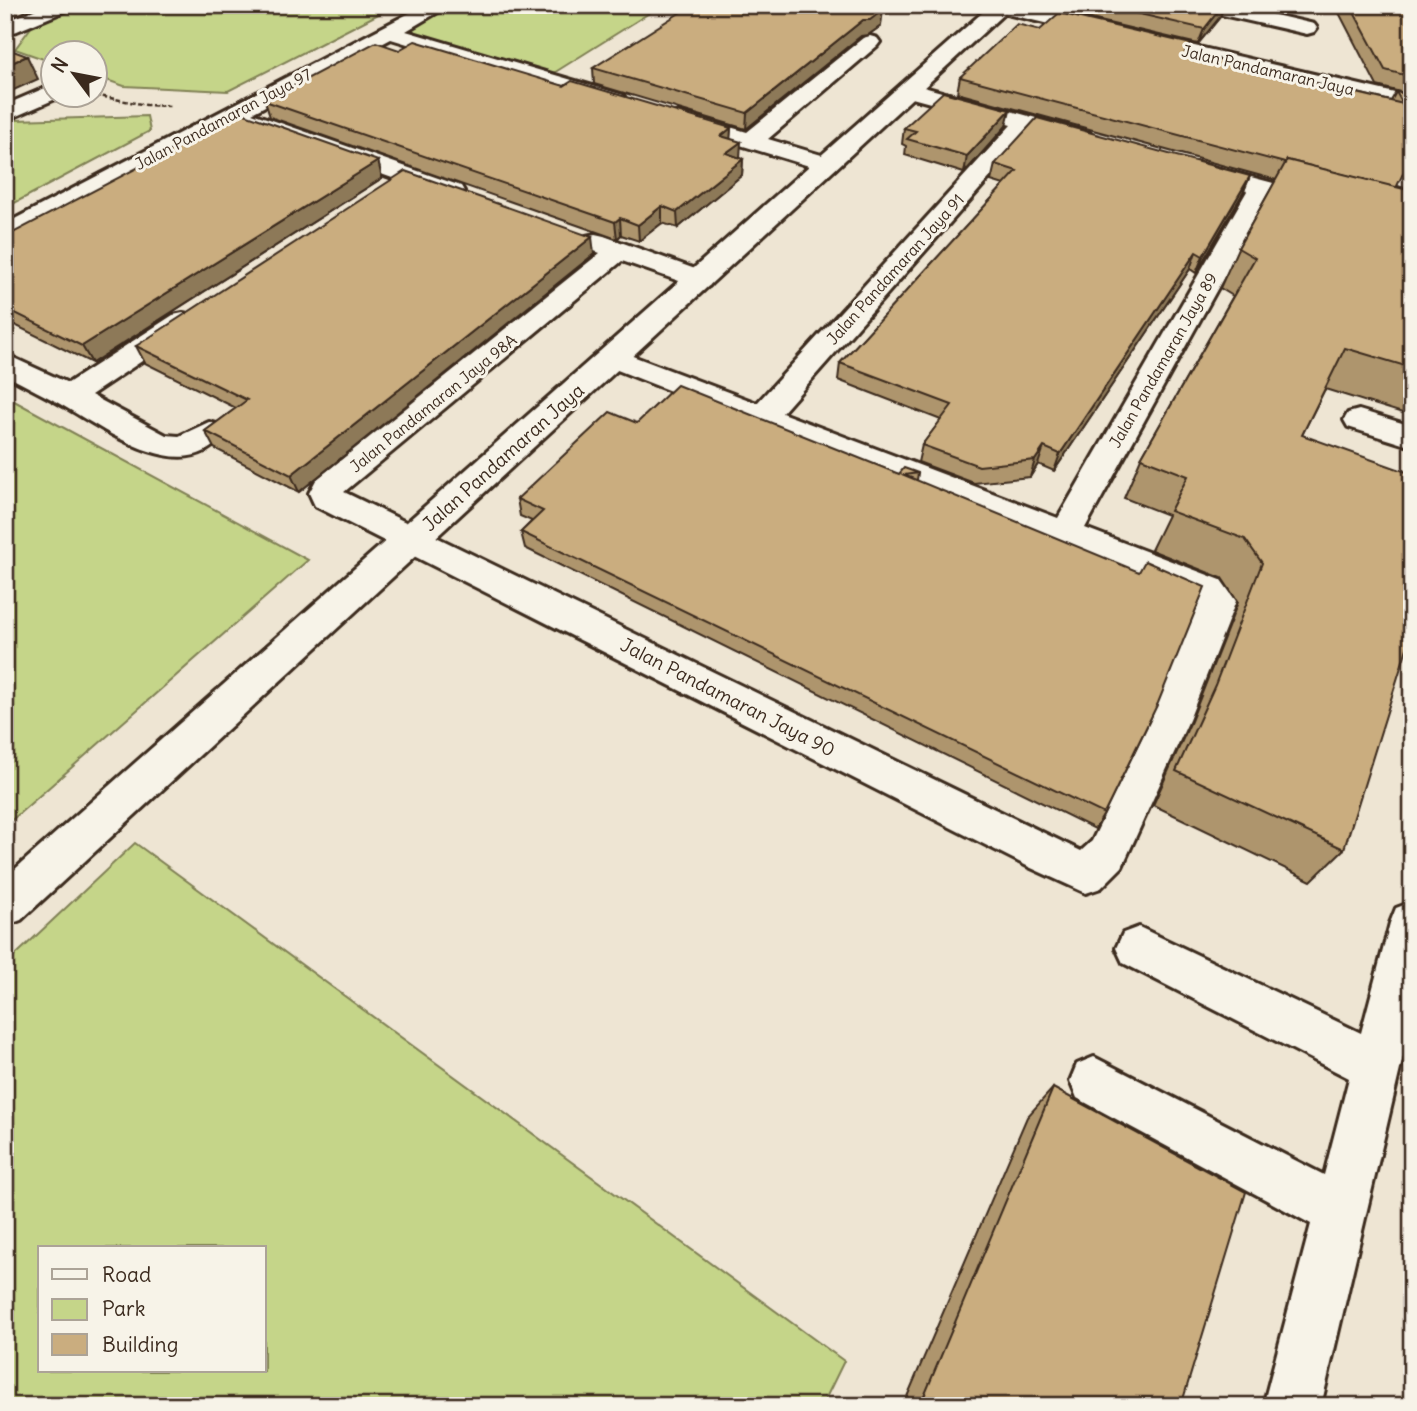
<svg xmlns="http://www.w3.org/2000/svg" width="1417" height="1411" viewBox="0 0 1417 1411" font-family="Delius,sans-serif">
<rect width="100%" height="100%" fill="#eee5d3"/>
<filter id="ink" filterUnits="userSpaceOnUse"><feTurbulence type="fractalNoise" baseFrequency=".0143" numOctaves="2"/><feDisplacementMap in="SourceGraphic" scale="14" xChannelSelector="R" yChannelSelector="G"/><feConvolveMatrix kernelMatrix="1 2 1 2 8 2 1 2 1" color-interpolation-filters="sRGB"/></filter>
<g filter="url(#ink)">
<g fill="#c5d589" stroke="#808054" stroke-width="2" fill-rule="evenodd">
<polygon points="80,5 396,5 228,91 124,86 95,76 94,52 52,52 52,62 15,49 32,26"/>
<polygon points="453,5 662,5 549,76 403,32"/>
<polygon points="147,116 150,131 5,208 5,124 15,120"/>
<polygon points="5,396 308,560 5,826"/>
<path d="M135,843L844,1361L822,1406H5V965ZM264,1248V1371H40V1248Z"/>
</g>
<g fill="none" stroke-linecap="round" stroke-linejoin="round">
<g stroke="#3b2a1e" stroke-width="6">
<g id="minor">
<polygon points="46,5 73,5 70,9 5,36 5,22"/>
<polygon points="425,5 450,5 406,31 623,95 626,100 623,105 607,105 391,39 252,113 461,186 464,191 461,196 452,198 443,196 235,122 14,239 5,242 5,224"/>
<polygon points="992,5 1019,5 1412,97 1412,111 994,11"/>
<polygon points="1193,5 1231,5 1314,24 1317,28 1314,32 1307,34 1196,9"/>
<polygon points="870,36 877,38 880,42 877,46 768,139 835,159 839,164 835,169 827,171 819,169 671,124 668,119 671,114 679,112 747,132 863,38"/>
<polygon points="909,83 1090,133 1094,138 1090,143 1082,145 1031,131 782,413 1058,518 1247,191 1189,175 1186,170 1189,165 1198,163 1386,213 1394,214 1403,197 1412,195 1412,225 1397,230 1268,197 1085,528 1221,580 1236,601 1189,720 1122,867 1101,888 1086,893 1029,867 315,506 309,493 316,480 600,253 586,248 582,242 586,236 595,234 604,236 709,274 713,280 709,286 699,288 622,261 344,492 1081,851 1092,841 1151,720 1199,603 1195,598 602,364 597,358 602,352 612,349 622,352 757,403 1011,125 901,95 898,90 901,85"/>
<polygon points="52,85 52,94 61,94 60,97 5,121 5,105"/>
<path d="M183,313L193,315L197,321L193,327L91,395L166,435L179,436L209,422L220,425L225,432C188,490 107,431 67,408C47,396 26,386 5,375V354L68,383L173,315Z"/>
<polygon points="1359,410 1412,426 1412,447 1348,427 1344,420 1348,413"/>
<polygon points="1412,902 1412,1018 1321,1406 1263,1406 1311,1224 1077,1098 1070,1081 1077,1064 1094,1057 1324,1175 1349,1078 1123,963 1116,948 1123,933 1139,927 1361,1033 1390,923 1396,908"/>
</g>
</g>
<g stroke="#3b2a1e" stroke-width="6">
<polygon id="major" points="991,5 1011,7 21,920 5,926 5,878"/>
</g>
<polyline stroke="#3b2a1e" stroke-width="2.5" stroke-dasharray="4.5 2.5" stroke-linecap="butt" points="89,94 146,105 171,106"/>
<use href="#minor" fill="#f7f3e8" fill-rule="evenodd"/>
<use href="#major" fill="#f7f3e8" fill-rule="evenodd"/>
</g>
<g fill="#ae956d" stroke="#3b2a1e" stroke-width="2">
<polygon points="1072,5 1224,5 1220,17 1198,44 1070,14"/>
<polygon points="1335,5 1412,5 1412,95 1377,86"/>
<polygon points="881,26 868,35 861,36 746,129 594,84 593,68"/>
<polygon points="1040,30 1188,52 1391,101 1396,92 1412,95 1405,150 1397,186 1412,191 1412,416 1325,389 1302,435 1344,849 1311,881 1153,805 1191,721 1238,602 1222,578 1151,550 1168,515 1124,498 1141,458 1233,296 1220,288 1238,248 1276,180 957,93 960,77"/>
<polygon points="399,50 564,86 731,128 730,138 740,158 743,159 742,175 678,228 662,223 639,241 621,235 617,239 270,117 265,101"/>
<polygon points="1006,126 964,173 905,155 906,146 902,144 904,128"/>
<polygon points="378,161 382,178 92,363 11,323 5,326 5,237"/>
<polygon points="995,164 1250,176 1243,193 1196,273 1190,269 1054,471 1038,464 1030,477 974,483 918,462 922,445 941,420 838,380 840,363 1004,185 991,181"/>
<polygon points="594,254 299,492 214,448 205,431 236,408 145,363 136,346"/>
<polygon points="637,423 899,474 918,473 917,480 1104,814 1095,829 525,548 521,532 532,521 520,516 517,499"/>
<polygon points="1053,1088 1181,1406 903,1406 1027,1117"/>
</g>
<g fill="#8d7959" stroke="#3b2a1e" stroke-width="2">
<polygon points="5,5 30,5 5,15"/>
<polygon points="1223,5 1224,5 1220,17 1198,44 1204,29"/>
<polygon points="883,10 881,26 868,35 861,36 746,129 747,113 863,20"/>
<polygon points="27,56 38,79 5,94 5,66"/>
<polygon points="1010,110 1006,126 964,173 967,156"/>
<polygon points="731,128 730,144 721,136"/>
<polygon points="741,142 740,158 726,153"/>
<polygon points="743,159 742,175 678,228 677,212"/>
<polygon points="378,161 382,178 92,363 82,346"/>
<polygon points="1250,176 1243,193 1196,273 1203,256"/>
<polygon points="662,206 662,223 639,241 638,225"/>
<polygon points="620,218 621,235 617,239 615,222"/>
<polygon points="592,237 594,254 299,492 291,475"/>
<polygon points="1196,252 1190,269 1054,471 1060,454"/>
<polygon points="5,313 11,323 5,326"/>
<polygon points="1044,447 1038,464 1030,477 1035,460"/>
</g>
<g fill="#caad7f" stroke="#3b2a1e" stroke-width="2">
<polygon points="692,5 863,5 883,10 870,20 863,20 747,113 593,68"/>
<polygon points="1101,5 1223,5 1204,29"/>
<polygon points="1350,5 1412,5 1412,77 1385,70"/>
<polygon points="1059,13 1191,44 1185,52 1403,104 1396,92 1412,95 1412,136 1405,150 1412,151 1412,155 1397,186 1405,188 1404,190 1287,160 1285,163 960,77 1017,24 1040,30"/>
<polygon points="415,41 564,86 572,81 731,128 721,136 741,142 726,153 743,159 677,212 662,206 638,225 620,218 615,222 265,101 376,42 399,50"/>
<polygon points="5,48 27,56 5,66"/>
<polygon points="943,92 1010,110 967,156 907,139 916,131 904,128"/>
<polygon points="242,113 378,161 82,346 5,308 5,237"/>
<polygon points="1037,118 1250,176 1203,256 1196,252 1060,454 1044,447 1035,460 979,466 922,445 952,405 840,363 1017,171 995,164"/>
<polygon points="1287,160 1412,191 1412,368 1345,348 1302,435 1412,474 1412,632 1344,849 1176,771 1215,685 1262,563 1245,539 1170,511 1188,476 1141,458 1255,258 1238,248"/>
<polygon points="405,171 592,237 291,475 205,431 247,400 136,346"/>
<polygon points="677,385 899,474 904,468 918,473 904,475 1139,572 1145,561 1205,587 1158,703 1104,814 521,532 543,511 517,499 610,412 637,423"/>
<polygon points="1053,1088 1246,1192 1181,1406 920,1406"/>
</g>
</g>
<g text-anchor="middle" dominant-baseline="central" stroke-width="6" stroke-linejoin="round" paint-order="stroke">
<g font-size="16" fill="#3b2a1e" stroke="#f7f3e8">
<text transform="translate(1268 70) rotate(13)">Jalan Pandamaran Jaya</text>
<text transform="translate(223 119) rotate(-28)">Jalan Pandamaran Jaya 97</text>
<text transform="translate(895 269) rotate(-48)">Jalan Pandamaran Jaya 91</text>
<text transform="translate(1163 360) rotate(-60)">Jalan Pandamaran Jaya 89</text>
<text transform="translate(433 403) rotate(-39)">Jalan Pandamaran Jaya 98A</text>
</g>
<g font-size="19" fill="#3b2a1e" stroke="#f7f3e8">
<text transform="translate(503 457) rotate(-42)">Jalan Pandamaran Jaya</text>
<text transform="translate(728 697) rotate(27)">Jalan Pandamaran Jaya 90</text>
</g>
</g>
<rect width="1417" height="1411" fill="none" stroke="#f7f3e8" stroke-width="28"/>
<rect x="14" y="14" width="1389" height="1383" fill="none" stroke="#3b2a1e" stroke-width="2.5" filter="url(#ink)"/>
<rect x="38" y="1246" width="228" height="126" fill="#f7f3e8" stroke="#aca397" stroke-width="2"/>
<rect x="52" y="1269" width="35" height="10" fill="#f7f3e8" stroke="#aca397" stroke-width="2"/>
<text x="102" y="1282" font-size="21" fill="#3b2a1e">Road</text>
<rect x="52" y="1299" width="35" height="21" fill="#c5d589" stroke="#aca397" stroke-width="2"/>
<text x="102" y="1316" font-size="21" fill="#3b2a1e">Park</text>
<rect x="52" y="1334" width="35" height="21" fill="#caad7f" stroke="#aca397" stroke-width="2"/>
<text x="102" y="1352" font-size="21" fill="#3b2a1e">Building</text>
<g transform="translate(74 74) rotate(302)"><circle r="33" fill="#f7f3e8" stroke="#aca397" stroke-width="2"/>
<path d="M0-5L12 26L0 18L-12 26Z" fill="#3b2a1e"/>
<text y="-10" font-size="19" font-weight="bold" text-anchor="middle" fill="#3b2a1e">N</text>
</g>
</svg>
